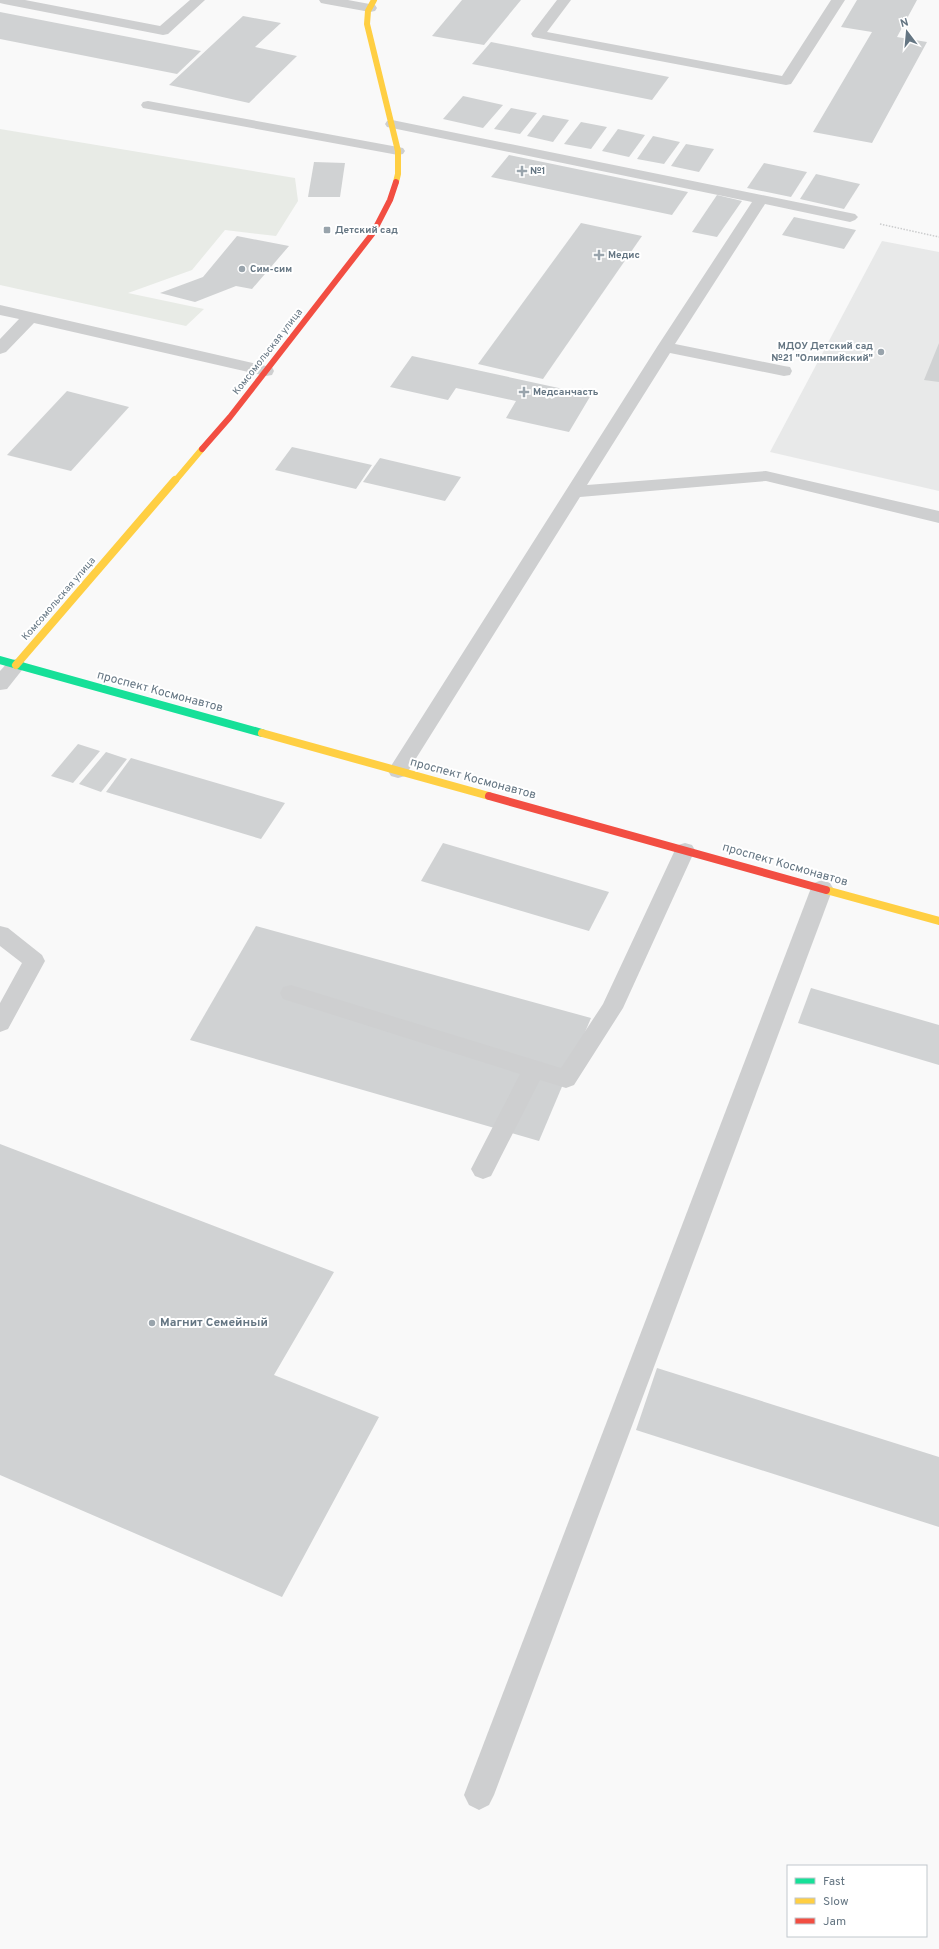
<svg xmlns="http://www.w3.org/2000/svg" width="939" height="1949" viewBox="0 0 939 1949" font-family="Overpass,sans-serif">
<rect width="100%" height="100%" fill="#f9f9f9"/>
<polygon fill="#e8e9e9" points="882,241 939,252 939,491 770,452"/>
<polygon fill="#e8ebe6" points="0,129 295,178 298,201 276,236 225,230 192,270 128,293 204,309 186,326 0,285"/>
<g fill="#d0d2d3">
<polygon points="462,0 521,0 484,45 432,36"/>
<polygon points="857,0 917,0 897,37 927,42 872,143 813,132 872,32 841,27"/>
<polygon points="0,12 201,51 177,74 0,39"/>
<polygon points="243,16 281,23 255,47 297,56 249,103 169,85"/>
<polygon points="491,42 669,77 652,100 472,64"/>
<polygon points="463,96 503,105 483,128 443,119"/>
<polygon points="511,108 537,113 520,134 494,129"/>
<polygon points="543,115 569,120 553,142 527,136"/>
<polygon points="581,122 607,127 591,149 564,144"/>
<polygon points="618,129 645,135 629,157 602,151"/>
<polygon points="653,136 680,142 664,164 637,159"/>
<polygon points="686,144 714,149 699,172 671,166"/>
<polygon points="509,155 688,192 672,215 491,177"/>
<polygon points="314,162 345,163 340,197 308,197"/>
<polygon points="764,163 807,172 791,197 747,188"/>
<polygon points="816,174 860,184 844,209 800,199"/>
<polygon points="717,195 742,201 717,237 692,232"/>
<polygon points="794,217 856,230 844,249 782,235"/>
<polygon points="581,223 642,236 543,379 478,364"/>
<polygon points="237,236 289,246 252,289 236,286 195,302 160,293 203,277"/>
<polygon points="939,343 939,382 924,380"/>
<polygon points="412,356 591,395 569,432 506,418 516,401 456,388 448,400 390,387"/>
<polygon points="67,391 129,407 71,471 7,455"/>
<polygon points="292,447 372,465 356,489 275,470"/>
<polygon points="380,458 461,477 445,501 363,482"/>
<polygon points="78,744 100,751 73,783 51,776"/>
<polygon points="106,752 127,759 101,792 79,784"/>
<polygon points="131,758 285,803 261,839 106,792"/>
<polygon points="443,843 609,892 589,931 421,881"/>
<polygon points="256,926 591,1018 539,1141 190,1040"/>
<polygon points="811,988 939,1025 939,1065 798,1023"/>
<polygon points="0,1144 334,1272 274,1375 379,1417 282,1597 0,1475"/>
<polygon points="657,1368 939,1457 939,1527 636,1430"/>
</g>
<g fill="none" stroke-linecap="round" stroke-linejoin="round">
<polyline stroke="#cbcccd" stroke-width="1.5" stroke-dasharray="1.5 1.5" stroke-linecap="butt" points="880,224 939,237"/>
<g fill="#cecfd0" fill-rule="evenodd">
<polygon points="0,0 25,0 160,26 190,0 205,0 168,34 163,35 4,4 0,3"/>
<polygon points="319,0 348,0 375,5 377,8 375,11 370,12 326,4 321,3"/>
<polygon points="557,0 571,0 547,32 782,76 831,0 845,0 793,81 791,84 786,85 533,37 531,34"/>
<polygon points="148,101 398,147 403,148 405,151 403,154 398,155 143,108 141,105 143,102"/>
<polygon points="392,120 855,214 858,217 855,220 850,222 765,204 675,344 784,366 790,367 792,371 790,375 784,376 670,353 587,485 766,471 939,511 939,523 766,481 580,497 405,776 398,778 391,776 388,771 391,766 657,347 752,202 387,127 385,124 387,121"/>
<polygon points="0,305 266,366 272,367 274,371 272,375 266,376 34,323 6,352 0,354 0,339 19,319 0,315"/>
<polygon points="16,659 23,661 26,665 7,689 0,690 0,671 9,661"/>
<polygon points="685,843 692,845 695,850 623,1008 574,1085 566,1088 540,1080 491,1176 483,1179 475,1176 471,1169 520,1074 283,999 280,993 283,987 291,985 561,1068 603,1004 675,850 678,845"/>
<polygon points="822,880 830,883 833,888 494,1795 489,1805 479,1810 469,1805 464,1795 811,888 814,883"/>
<polygon points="0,926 8,928 42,955 45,961 8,1029 0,1032 0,1003 22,963 0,946"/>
</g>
<polyline stroke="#16e098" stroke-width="8" points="0,660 262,733"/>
<g stroke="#ffcf43" stroke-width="6">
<polyline points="374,0 368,11 367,24 398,151 398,174 396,182"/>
<polyline points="175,481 202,449"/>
</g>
<g stroke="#ffcf43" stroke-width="8">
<polyline points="16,665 175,480"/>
<polyline points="262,733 489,796"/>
<polyline points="826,890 939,921"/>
</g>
<polyline stroke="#f24e42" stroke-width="6" points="202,449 230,417 373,233 390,200 396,182"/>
<polyline stroke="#f24e42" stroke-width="8" points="489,796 826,890"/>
</g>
<g fill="#99a4ac" stroke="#fff" stroke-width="1.5">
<path d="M520 165h4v4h4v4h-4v4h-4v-4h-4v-4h4z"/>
<rect x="323" y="226" width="8" height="8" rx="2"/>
<path d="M597 249h4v4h4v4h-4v4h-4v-4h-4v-4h4z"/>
<circle cx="242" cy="269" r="4"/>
<circle cx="881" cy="352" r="4"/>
<path d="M522 386h4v4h4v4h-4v4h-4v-4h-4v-4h4z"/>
<circle cx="152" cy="1323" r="4"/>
</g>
<g text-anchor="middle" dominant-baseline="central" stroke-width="4" stroke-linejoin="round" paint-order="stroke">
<g font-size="10" font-weight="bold" fill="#657683" stroke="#fff" text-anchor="start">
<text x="530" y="171">№1</text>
<text x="335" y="230">Детский сад</text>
<text x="608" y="255">Медис</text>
<text x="250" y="269">Сим-сим</text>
<text x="873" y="346" text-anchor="end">МДОУ Детский сад<tspan x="873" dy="12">№21 "Олимпийский"</tspan></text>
<text x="533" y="392">Медсанчасть</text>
</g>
<g font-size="10" fill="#657683" stroke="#fff">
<text transform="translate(268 352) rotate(-52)">Комсомольская улица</text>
<text transform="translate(59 599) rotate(-49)">Комсомольская улица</text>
</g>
<g font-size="12" fill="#657683" stroke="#fff">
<text transform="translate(160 692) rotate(15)">проспект Космонавтов</text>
<text transform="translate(473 779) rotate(15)">проспект Космонавтов</text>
<text transform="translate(785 865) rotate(16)">проспект Космонавтов</text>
</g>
<g font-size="12" font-weight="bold" fill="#657683" stroke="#fff" text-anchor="start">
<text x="160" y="1323">Магнит Семейный</text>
</g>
</g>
<rect x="787" y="1865" width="140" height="72" fill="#ffffff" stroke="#c1c8cd"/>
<rect x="795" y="1878" width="20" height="6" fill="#16e098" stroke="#c1c8cd"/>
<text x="823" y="1885" font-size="12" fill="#657683">Fast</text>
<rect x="795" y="1898" width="20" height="6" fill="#ffcf43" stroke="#c1c8cd"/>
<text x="823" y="1905" font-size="12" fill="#657683">Slow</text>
<rect x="795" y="1918" width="20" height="6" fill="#f24e42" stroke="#c1c8cd"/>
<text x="823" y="1925" font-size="12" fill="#657683">Jam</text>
<g transform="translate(907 32) rotate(344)" stroke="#ffffff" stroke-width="3" paint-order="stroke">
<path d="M0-3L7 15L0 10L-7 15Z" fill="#657683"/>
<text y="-6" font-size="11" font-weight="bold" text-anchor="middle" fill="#657683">N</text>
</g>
</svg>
